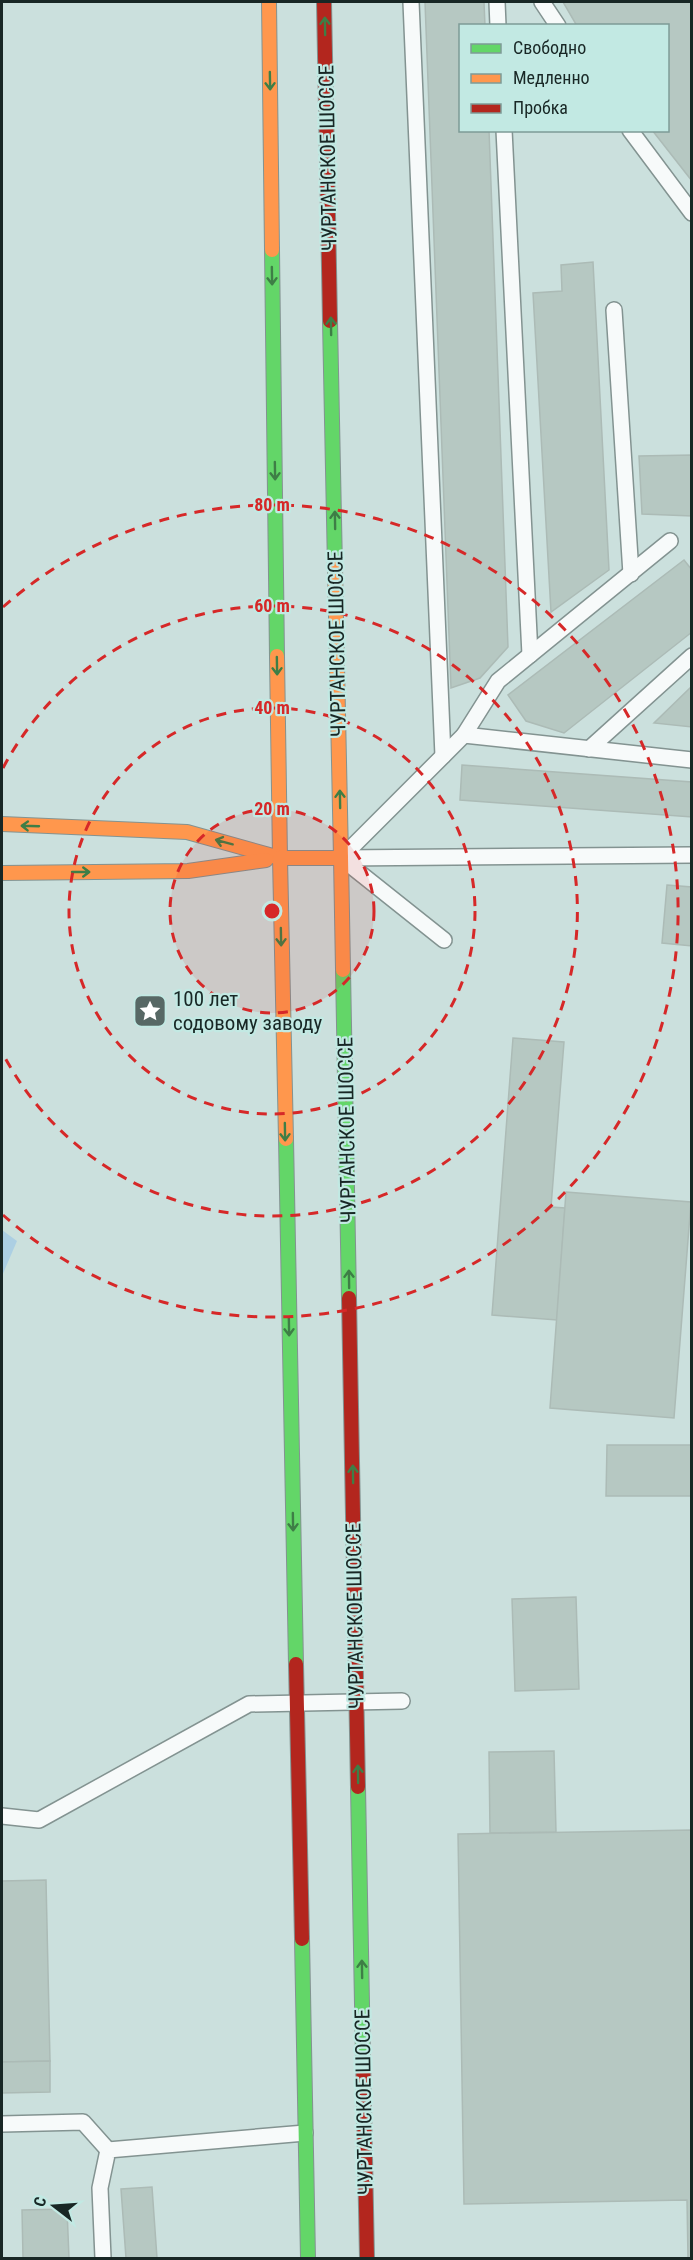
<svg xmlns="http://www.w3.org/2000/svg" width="693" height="2260" viewBox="0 0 693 2260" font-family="'Roboto Condensed',sans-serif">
<rect width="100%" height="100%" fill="#cbe0dd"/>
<polygon fill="#accfe3" points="2,1230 17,1241 2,1276"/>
<g fill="#b6c8c2" stroke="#acbbb6" stroke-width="1.5">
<polygon points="425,2 484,2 485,26 460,26 460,130 489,130 508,647 480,678 451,688"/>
<polygon points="563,2 692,2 692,181 652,130 668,130 668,26 577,26"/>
<polygon points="593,262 609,570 551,612 533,293 562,291 561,265"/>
<polygon points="692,455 692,516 642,514 639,456"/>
<polygon points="684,560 692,570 692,632 564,733 526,721 508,695"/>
<polygon points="692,686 692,727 654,723"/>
<polygon points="462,765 692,782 692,817 460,800"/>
<polygon points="667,885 692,887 692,946 662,943"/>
<polygon points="513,1038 564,1042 551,1207 565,1208 557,1320 492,1315"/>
<polygon points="566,1192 691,1202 674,1418 550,1408"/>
<polygon points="607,1445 692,1445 692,1496 606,1496"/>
<polygon points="576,1597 579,1689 515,1691 512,1599"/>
<polygon points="554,1751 556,1832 490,1833 489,1752"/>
<polygon points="692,1830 692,2258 688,2258 687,2200 464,2204 458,1834"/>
<polygon points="46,1880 50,2061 2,2062 2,1881"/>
<polygon points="50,2061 50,2092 2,2093 2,2062"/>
<polygon points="152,2187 157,2258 126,2258 121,2189"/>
<polygon points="67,2209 69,2258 23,2258 22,2210"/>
</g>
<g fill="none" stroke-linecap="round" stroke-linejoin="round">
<g stroke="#839391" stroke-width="18">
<g id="lane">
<polyline points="411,2 443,756"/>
<polyline points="497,2 498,26"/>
<polyline points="542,2 558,26"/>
<polyline points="504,130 530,655"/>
<polyline points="630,130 692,213"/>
<polyline points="614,310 631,574"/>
<polyline points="464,735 498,681 670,541"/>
<polyline points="589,749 692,656"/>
<polyline points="343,856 464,735 692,760"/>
<polyline points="341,858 692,855"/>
<polyline points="341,858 444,940"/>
<polyline points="2,1816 39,1820 249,1704 402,1701"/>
<polyline points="2,2124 83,2122 108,2150"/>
<polyline points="103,2258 100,2188 108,2150 305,2133"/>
</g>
</g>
<g stroke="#839391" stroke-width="16">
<g id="fast">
<polyline points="272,250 277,656"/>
<polyline points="330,321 335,568"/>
<polyline points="343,970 349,1298"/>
<polyline points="286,1139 296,1664"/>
<polyline points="358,1787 363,2058"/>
<polyline points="302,1939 308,2258"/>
</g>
</g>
<g stroke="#839391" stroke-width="16">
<g id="slow">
<polyline points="269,2 272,250"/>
<polyline points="335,568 341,858"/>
<polyline points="277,656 280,858"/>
<polyline points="2,824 187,832 280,858"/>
<polyline points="2,873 188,871 266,860"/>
<polyline points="286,1139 280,858 341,858 343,970"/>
</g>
</g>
<g stroke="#839391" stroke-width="16">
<g id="jam">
<polyline points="324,2 330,321"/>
<polyline points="349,1298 358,1787"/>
<polyline points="296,1664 302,1939"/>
<polyline points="363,2058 367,2258"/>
</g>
</g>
<use href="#lane" stroke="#f7fafa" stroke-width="15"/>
<use href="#fast" stroke="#63d668" stroke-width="14"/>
<use href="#slow" stroke="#ff974d" stroke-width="14"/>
<use href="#jam" stroke="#b3261e" stroke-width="14"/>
</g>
<defs><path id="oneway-shaft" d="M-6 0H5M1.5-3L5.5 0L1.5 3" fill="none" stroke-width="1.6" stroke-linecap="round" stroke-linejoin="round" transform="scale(1.5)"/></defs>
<g stroke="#3e7e46">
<use href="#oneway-shaft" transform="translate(325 26) rotate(-91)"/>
<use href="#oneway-shaft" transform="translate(270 81) rotate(89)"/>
<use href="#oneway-shaft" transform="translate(272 276) rotate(89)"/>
<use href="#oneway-shaft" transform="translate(331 326) rotate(-91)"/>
<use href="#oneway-shaft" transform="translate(275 471) rotate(89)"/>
<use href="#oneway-shaft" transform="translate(335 520) rotate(-91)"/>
<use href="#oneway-shaft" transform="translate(277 666) rotate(89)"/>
<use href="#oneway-shaft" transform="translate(340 799) rotate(-91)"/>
<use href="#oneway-shaft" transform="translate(30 826) rotate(-178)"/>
<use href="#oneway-shaft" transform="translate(224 842) rotate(-165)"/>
<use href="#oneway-shaft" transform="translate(81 872)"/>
<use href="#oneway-shaft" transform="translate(281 937) rotate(89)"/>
<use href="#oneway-shaft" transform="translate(285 1132) rotate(89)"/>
<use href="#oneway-shaft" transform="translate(349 1279) rotate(-91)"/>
<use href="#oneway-shaft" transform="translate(289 1327) rotate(89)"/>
<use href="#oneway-shaft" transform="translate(353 1474) rotate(-91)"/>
<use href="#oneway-shaft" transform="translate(293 1522) rotate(89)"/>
<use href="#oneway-shaft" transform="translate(358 1774) rotate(-91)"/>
<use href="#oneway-shaft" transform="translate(362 1969) rotate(-91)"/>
</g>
<circle cx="272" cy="911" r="102" fill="#d62828" fill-opacity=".12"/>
<g fill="none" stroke="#d62828" stroke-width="3" stroke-dasharray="10 8">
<circle cx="272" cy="911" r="102"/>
<circle cx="272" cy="911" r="203"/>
<path d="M3 768A305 305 0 1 1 3 1054"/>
<path d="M3 607A406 406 0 1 1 3 1215"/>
</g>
<defs>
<g id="sight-square" transform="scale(1.725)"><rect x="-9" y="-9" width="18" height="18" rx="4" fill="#576865" stroke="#c2e9e3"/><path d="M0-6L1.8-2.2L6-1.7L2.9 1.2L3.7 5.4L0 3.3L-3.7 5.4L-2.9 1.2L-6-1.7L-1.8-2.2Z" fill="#fff"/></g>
</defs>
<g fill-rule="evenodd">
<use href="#sight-square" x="150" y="1011"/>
</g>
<g text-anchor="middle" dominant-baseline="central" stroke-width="4.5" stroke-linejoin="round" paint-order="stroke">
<g font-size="21" fill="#182725" stroke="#c2e9e3">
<text transform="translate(328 158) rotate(-91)">ЧУРТАНСКОЕ ШОССЕ</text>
<text transform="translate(337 644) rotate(-91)">ЧУРТАНСКОЕ ШОССЕ</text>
<text transform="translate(347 1130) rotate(-91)">ЧУРТАНСКОЕ ШОССЕ</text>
<text transform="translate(355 1616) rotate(-91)">ЧУРТАНСКОЕ ШОССЕ</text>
<text transform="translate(364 2102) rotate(-91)">ЧУРТАНСКОЕ ШОССЕ</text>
</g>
<g font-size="21" fill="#182725" stroke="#c2e9e3" text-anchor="start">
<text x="173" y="999">100 лет<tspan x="173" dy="24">содовому заводу</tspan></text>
</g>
</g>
<circle cx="272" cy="911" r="9" fill="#d62828" stroke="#c2e9e3" stroke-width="3"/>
<g font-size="18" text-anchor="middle" font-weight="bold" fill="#d62828" stroke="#c2e9e3" stroke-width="4.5" stroke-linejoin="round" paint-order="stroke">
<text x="272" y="511">80 m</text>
<text x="272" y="612">60 m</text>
<text x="272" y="714">40 m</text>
<text x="272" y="815">20 m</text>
</g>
<rect width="693" height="2260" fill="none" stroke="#182725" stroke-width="6"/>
<rect x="459" y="24" width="210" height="108" fill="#c2e9e3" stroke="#7e9b97" stroke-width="1.5"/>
<rect x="471" y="44" width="30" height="9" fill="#63d668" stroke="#7e9b97" stroke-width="1.5"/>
<text x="513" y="54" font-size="18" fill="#182725">Свободно</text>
<rect x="471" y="74" width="30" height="9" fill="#ff974d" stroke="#7e9b97" stroke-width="1.5"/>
<text x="513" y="84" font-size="18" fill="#182725">Медленно</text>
<rect x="471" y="104" width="30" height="9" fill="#b3261e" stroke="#7e9b97" stroke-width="1.5"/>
<text x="513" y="114" font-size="18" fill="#182725">Пробка</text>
<g transform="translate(54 2206) rotate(287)" stroke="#c2e9e3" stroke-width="4.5" paint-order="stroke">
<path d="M0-4.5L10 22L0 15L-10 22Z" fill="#182725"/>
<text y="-9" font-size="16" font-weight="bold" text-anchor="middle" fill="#182725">С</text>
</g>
</svg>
